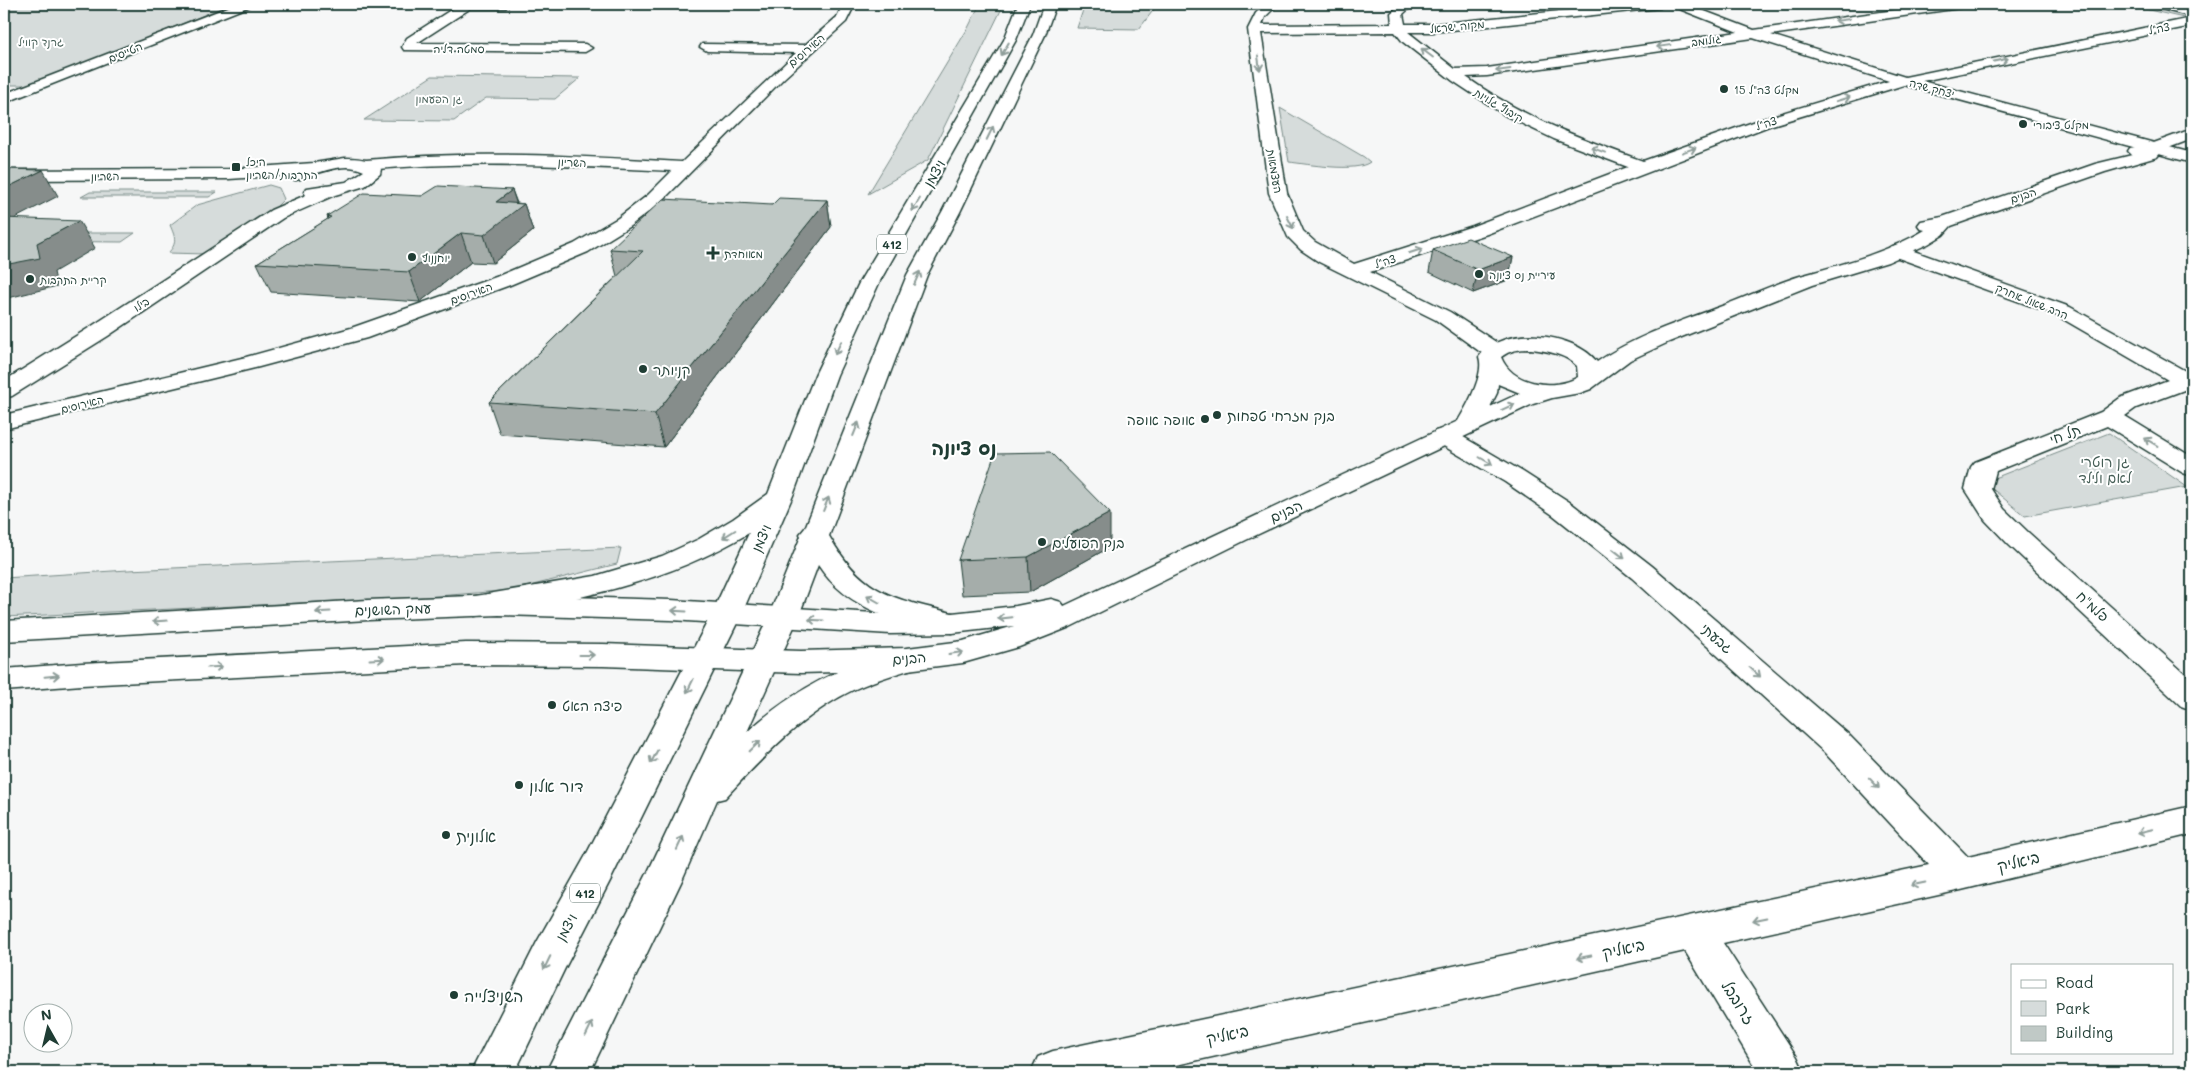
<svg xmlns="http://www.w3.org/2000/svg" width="2196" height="1076" viewBox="0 0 2196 1076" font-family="Mali,'Playpen Sans Hebrew',sans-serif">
<rect width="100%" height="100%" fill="#f6f7f7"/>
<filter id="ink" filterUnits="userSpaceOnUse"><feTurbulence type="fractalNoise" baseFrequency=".02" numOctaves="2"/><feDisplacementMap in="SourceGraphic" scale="10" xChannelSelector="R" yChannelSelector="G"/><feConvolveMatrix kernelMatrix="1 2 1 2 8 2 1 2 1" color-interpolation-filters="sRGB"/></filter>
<g filter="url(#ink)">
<g fill="#d6dcdb" stroke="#7a8c88">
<polygon points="4,4 231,4 31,85 4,85"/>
<polygon points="980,4 1004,4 928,160 868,194 968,28"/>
<polygon points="1085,4 1158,4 1139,29 1077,28"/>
<polygon points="2123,4 2141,4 2189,16 2188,19"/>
<polygon points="432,76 580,78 555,99 486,98 454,121 364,120"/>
<path d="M1280,108L1364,157L1370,162C1356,173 1307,164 1289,162Z"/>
<path d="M269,185L279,188L284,199L273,210L206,254L168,253C178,243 175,237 170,225L197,205Z"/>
<polygon points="90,192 217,192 209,197 81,197"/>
<polygon points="16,233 135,233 122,242 4,241"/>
<polygon points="2109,433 2187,487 2025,516 1984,482"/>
<polygon points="621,548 617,564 513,590 425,597 4,617 4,578 128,570"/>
</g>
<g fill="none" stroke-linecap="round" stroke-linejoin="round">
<g stroke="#1f3d34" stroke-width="3">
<g id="minor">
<polygon points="236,4 252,4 250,6 4,103 4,94"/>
<polygon points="460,4 511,4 505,8 471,8 417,43 585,44 592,48 585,52 404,50 402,47 407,38"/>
<path d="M843,4H855L846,22L784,78L660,203L630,226L588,252L510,285L367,338L259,367L4,429V415L246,357L351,328L496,277L574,244L618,218L648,195L672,171C570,166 468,160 366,170L360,169L358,165L360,161L366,160C472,150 576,156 682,162L796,53L707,51L700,47L702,44L805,45L837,17Z"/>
<path d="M1266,4H1278L1265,17L1262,25L1392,24L1391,13L1401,4H1414L1403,14L1405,24H1433L1629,4H1666L1660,8L1433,32H1408L1455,69L1487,68L1738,32L1672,6L1670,4H1686L1754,30L1937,4H1966L1960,8L1771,35L1905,77L2192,18V26L1922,81L2192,153V163L1904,85L1769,126L1487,234L1370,272L1450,312L1502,346L1505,351L1502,356L1494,358L1486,356L1436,320L1319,262L1301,250L1288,237L1269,193L1248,29L1256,13ZM1395,32L1403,42L1453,81L1506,116L1554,139L1628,167L1473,226L1354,264L1315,242L1303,231L1287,193L1261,33ZM1753,38L1889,81L1759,120L1643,161C1578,137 1523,118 1466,77L1487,76Z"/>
<polygon points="1897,245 2070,307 2189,373 2192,372 2192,387 2136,408 2125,416 2192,457 2192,476 2183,473 2107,426 1996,471 1991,489 2004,509 2029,533 2192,680 2192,710 2181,706 2009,545 1985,520 1965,489 1971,467 1975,462 2101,412 2120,398 2168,380 2056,315 1890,255 1887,251 1890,247"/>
<polygon points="1444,429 1453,431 1523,472 1571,503 1652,566 1848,734 1968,857 2192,806 2192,834 1961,890 1723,943 1797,1057 1804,1072 1758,1072 1685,951 1145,1072 1031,1072 1038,1057 1053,1051 1929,865 1824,752 1632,578 1553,515 1505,482 1435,441 1432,436 1435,431"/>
</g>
</g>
<g stroke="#1f3d34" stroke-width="3">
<g id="tertiary">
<polygon points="2148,4 2168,4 2192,9 2192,17 2150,6"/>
<path d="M2192,129V139L2163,150L2157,157L2105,172L1951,226L1943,235L1928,244L1888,262L1812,285L1669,342L1630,360L1591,389L1580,393L1552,398L1533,404L1246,540L1070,627L1019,647L963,663L907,670L801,673L603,666L466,665L82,685L4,691V669L82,663L466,643L603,644L801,651L907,648L963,641L1014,626L952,633L890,634L671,620L499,615L368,620L4,641V621L368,600L499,595L671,600L890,614L952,613L1016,606L1051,599L1061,602L1064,606L1458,421C1467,406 1485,374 1479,357C1502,324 1574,332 1597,362C1635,336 1679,322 1722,306C1748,296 1774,284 1800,276C1843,264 1886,253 1925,230L1921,229L1918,225L1921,221L1942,217L2095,164L2132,155L2128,151L2130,148L2151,144ZM1531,349C1547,351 1566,354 1577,366L1578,377C1554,391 1512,385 1501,357C1510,350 1519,349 1531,349ZM1498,384L1520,393L1490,407L1497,393Z"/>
<path d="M345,158C357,158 374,159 381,169L380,174L365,186L335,195L283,218L108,336L12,396L4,398V381L92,326L271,210L306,195L304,192L307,188L346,182L364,171C342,160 317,175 296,180L290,179L288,175L229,179L4,180V170L229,169L314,163Z"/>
</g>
</g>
<g stroke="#1f3d34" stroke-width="3">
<g id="primary">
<path d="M1018,4H1030L1016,40L880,281L837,375L794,493L742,613L611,879L565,968L515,1072H471L537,942L585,857L712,613L749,533C663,585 574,600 476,616L466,613L461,606L466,599L476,596L595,576L662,556L699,539L733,519L768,494L815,375L860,281L1004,40Z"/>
<path d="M1044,4H1056L1045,35L960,212L927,275L829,536C866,600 898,598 963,616L967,623L963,630L952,633C901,623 848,611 818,565L798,618L747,732C800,685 840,667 907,648L918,651L923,659L918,667C896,674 874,680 853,690C803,714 763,757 725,798L717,800L682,880L590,1072H546L647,874L768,618L801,536L800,534L805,528L907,275L942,212L1033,35Z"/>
</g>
</g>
<use href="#minor" fill="#fff" fill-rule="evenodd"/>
<use href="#tertiary" fill="#fff" fill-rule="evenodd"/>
<use href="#primary" fill="#fff" fill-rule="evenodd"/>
</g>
<g fill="#a5adaa" stroke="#1f3d34">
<polygon points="512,190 517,203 524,204 533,231 493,263 471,262 420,302 271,292 257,263 328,219 327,216 422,196"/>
<polygon points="827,200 831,227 664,447 500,434 489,402 617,276 610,249 772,205"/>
<polygon points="1433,250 1513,257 1508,280 1473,293 1429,272"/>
<polygon points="1110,547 1030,592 962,595 958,560"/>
</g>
<g fill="#868d8b" stroke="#1f3d34">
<polygon points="43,170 58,196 4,224 4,189"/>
<polygon points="512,190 518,208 524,204 533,231 493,263 484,235 496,202"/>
<polygon points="827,200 831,227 664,447 655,414"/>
<polygon points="79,221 95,248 54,272 57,286 4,299 4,265 37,243"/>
<polygon points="461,233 471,262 420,302 409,272"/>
<polygon points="1513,257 1508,280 1473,293 1478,270"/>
<polygon points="1110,513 1110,547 1030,592 1028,557"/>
</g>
<g fill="#c0c9c6" stroke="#1f3d34">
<polygon points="4,169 43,170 4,189"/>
<polygon points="438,186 512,190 496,202 524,204 484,235 461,233 409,272 257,263 331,217 327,216 364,193 422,196"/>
<polygon points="779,198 827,200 655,414 489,402 643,251 610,249 663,199 772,205"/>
<polygon points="4,218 79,221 37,243 40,258 4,265"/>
<polygon points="1468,238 1513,257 1478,270 1433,250"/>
<polygon points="1050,452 1110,513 1028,557 958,560 995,453"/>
</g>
<defs><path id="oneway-shaft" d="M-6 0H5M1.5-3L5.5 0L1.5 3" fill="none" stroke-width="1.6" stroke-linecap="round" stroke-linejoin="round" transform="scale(1.25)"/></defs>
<g stroke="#8f9e9a">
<use href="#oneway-shaft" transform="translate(1842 20) rotate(172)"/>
<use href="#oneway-shaft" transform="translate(1664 46) rotate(172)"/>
<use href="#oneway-shaft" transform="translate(1005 49) rotate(120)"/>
<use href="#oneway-shaft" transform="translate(1427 53) rotate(-143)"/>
<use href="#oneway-shaft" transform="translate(2001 60) rotate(-12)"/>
<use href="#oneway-shaft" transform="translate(1259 63) rotate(82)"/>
<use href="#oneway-shaft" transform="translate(1503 70) rotate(172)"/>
<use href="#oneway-shaft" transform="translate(1843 99) rotate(-17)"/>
<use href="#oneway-shaft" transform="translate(990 133) rotate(-64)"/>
<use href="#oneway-shaft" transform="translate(1598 150) rotate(-160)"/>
<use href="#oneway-shaft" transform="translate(1689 150) rotate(-20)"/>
<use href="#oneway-shaft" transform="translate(916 205) rotate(121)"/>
<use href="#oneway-shaft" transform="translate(1290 222) rotate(63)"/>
<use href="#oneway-shaft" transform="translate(1416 251) rotate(-18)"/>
<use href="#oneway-shaft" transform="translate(917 278) rotate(-66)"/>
<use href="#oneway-shaft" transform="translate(838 348) rotate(115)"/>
<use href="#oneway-shaft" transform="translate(1508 407) rotate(-24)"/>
<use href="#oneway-shaft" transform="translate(856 429) rotate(-68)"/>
<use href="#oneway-shaft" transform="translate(2151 442) rotate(-149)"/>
<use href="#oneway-shaft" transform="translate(1486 461) rotate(30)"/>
<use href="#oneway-shaft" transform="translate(826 504) rotate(-68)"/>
<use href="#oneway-shaft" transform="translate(729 534) rotate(148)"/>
<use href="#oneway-shaft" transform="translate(1619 554) rotate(38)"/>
<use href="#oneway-shaft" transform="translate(873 599) rotate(-150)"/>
<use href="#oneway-shaft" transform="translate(679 611) rotate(-177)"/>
<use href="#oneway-shaft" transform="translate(323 612) rotate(177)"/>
<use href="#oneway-shaft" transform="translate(1005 618) rotate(174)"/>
<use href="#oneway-shaft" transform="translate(816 620) rotate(-177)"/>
<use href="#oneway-shaft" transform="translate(160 621) rotate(176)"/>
<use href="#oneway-shaft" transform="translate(956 653) rotate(-8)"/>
<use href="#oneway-shaft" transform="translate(587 655)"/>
<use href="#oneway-shaft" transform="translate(377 659) rotate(-3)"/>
<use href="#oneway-shaft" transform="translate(215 667) rotate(-3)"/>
<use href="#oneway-shaft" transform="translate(1755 672) rotate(42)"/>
<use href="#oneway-shaft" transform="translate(52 676) rotate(-5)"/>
<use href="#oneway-shaft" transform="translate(690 686) rotate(116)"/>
<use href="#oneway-shaft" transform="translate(755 746) rotate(-44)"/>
<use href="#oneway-shaft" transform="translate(654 757) rotate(117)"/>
<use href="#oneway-shaft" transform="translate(1874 783) rotate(46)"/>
<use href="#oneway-shaft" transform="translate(2145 831) rotate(167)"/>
<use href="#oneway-shaft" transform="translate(680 843) rotate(-65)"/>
<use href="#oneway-shaft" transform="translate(1918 884) rotate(168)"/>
<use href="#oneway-shaft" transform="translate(1760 919) rotate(168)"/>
<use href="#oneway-shaft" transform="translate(1584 957) rotate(168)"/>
<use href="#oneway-shaft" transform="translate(547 963) rotate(116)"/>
<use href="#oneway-shaft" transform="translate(589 1029) rotate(-64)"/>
</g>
</g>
<g fill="#1f3d34" stroke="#fff" stroke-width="2">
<circle cx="1724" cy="89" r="5"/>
<circle cx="2023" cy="124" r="5"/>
<rect x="231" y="162" width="10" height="10" rx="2.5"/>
<path d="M710.5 245.5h5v5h5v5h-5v5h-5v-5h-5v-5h5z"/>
<circle cx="412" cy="257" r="5"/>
<circle cx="1479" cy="274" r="5"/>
<circle cx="30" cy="279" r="5"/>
<circle cx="643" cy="369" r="5"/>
<circle cx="1217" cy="415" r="5"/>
<circle cx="1205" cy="419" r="5"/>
<circle cx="1042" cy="542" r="5"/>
<circle cx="552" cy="705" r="5"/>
<circle cx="519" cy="785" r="5"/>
<circle cx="446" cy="835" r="5"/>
<circle cx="454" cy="995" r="5"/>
</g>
<g text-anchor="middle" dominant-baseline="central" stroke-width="4" stroke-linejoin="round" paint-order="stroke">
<g font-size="11" fill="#1f3d34" stroke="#fff">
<text transform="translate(1457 26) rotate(-5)">מקוה ישראל</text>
<text transform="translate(2159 28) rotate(-11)">צה"ל</text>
<text transform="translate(1706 40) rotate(-8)">גולומב</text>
<text x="459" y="48">סמטה דליה</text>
<text transform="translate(806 50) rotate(-41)">האירוסים</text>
<text transform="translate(125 52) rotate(-22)">הטייסים</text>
<text transform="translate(1932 88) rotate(15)">יצחק שדה</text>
<text transform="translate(1499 105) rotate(31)">קיבוץ גלויות</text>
<text transform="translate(1766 123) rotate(-18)">צה"ל</text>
<text transform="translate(572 162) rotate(2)">השריון</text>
<text transform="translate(1275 171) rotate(80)">העצמאות</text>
<text transform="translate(105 176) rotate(-1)">השריון</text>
<text transform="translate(2023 195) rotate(-19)">הבנים</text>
<text transform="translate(1385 261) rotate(-18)">צה"ל</text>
<text transform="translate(471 293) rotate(-20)">האירוסים</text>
<text transform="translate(2032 301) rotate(22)">הרב שאול אחרק</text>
<text transform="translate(141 304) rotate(-33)">בילו</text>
<text transform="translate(82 404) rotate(-14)">האירוסים</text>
</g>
<g font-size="11" fill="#445d55" stroke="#fff">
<text x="41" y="41">גרנד קוויל</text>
<text x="439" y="98">גן הפעמון</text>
</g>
<g font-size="11" fill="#1f3d34" stroke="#fff" text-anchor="start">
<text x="1734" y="89">מקלט צה"ל 15</text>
<text x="2033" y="124">מקלט ציבורי</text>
<text x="246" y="161">היכל<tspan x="246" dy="13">התרבות/השריון</tspan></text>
<text x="724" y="253">מאוחדת</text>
<text x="422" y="257">יוחננוף</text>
<text x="1489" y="274">עיריית נס ציונה</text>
<text x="40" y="279">קריית התרבות</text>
</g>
<g fill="#fff" stroke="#627771" stroke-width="1">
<rect x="877" y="234.5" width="30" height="19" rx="4"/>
<rect x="570" y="883.5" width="30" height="19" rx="4"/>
</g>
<g font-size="12" font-weight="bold" fill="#1f3d34">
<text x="892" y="244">412</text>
<text x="585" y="893">412</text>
</g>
<g font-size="14" fill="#1f3d34" stroke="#fff">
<text transform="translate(934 173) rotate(-60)">ויצמן</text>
<text transform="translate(2065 434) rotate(-22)">תל חי</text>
<text transform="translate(1286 511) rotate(-25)">הבנים</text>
<text transform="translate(761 538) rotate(-66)">ויצמן</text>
<text transform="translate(2093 606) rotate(42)">פלמ"ח</text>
<text transform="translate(393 609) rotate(-2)">עמק השושנים</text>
<text transform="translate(1717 638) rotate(41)">גבעתי</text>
<text transform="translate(909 658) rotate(-5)">הבנים</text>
<text transform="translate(566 927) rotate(-61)">ויצמן</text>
</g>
<g font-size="14" fill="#1f3d34" stroke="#fff" text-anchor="start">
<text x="653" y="369">קניותר</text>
<text x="1227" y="415">בנק מזרחי טפחות</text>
<text x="1195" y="419" text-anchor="end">אופה אופה</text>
<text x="1052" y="542">בנק הפועלים</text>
<text x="562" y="705">פיצה האט</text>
</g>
<g font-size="14" fill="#445d55" stroke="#fff">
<text x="2105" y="461">גן רוטרי<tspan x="2105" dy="16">לאם ולילד</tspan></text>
</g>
<g font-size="16" fill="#1f3d34" stroke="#fff" text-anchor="start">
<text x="529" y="785">דור אלון</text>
<text x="456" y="835">אלונית</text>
<text x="464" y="995">השניצלייה</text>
</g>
<g font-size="16" fill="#1f3d34" stroke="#fff">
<text transform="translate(2018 861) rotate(-13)">ביאליק</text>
<text transform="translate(1623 948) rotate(-12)">ביאליק</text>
<text transform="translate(1739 1002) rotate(58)">זרובבל</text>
<text transform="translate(1227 1034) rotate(-12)">ביאליק</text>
</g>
<g font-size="19" font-weight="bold" fill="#1f3d34" stroke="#fff">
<text x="964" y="447">נס ציונה</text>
</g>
</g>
<rect width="2196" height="1076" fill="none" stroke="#fff" stroke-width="20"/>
<rect x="10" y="10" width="2176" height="1056" fill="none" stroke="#1f3d34" stroke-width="2" filter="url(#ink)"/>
<rect x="2011" y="964" width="162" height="90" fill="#ffffff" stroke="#a5b1ae"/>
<rect x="2021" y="980" width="25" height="8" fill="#ffffff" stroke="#a5b1ae"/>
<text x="2056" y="988" font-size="15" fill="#1f3d34">Road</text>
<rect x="2021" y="1001" width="25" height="15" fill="#d6dcdb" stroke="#a5b1ae"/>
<text x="2056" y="1014" font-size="15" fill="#1f3d34">Park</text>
<rect x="2021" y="1026" width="25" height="15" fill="#c0c9c6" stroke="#a5b1ae"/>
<text x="2056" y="1038" font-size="15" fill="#1f3d34">Building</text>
<g transform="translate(48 1028) rotate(352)"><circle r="24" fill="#ffffff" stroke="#a5b1ae"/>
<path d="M0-4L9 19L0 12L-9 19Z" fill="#1f3d34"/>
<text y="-8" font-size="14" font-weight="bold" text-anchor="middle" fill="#1f3d34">N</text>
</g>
</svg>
